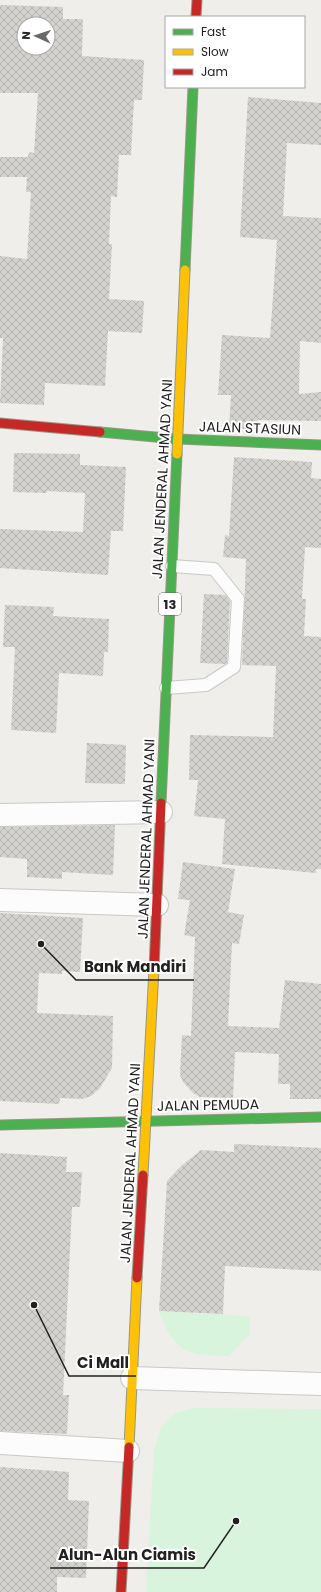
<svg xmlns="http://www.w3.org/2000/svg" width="321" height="1592" viewBox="0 0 321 1592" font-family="Poppins,sans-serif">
<defs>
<pattern id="building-cross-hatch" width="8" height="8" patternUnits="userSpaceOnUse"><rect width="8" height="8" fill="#d4d2cf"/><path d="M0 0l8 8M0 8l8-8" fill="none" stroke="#b6b4b1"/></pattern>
</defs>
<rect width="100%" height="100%" fill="#efeeea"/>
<g fill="#d9f4dc">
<path d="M159,1311L250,1316L249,1335L229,1356C188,1356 173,1352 159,1311Z"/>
<polygon points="194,1408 321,1409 321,1592 146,1592 154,1450 161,1427 175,1413"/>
</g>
<g fill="url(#building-cross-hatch)" fill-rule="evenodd">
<path d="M0,5L63,7V19H83L82,56L144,60L142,100H134L131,155H119L117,197L111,196L109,244H112L109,299L144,301L142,333L108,331L105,386L45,383L44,405L0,403L3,338H0V256L27,259L31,192H26L27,177H0V157H28L29,152L34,153L38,93H0ZM24,24H48V48H24Z"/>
<polygon points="248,97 321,103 321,145 287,143 283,216 321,218 321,343 300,341 299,394 321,392 321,421 258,420 258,430 229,428 231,395 218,395 222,335 270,338 277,240 240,237"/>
<polygon points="14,453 80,454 80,465 126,467 123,531 111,531 108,575 0,568 0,529 83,532 85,493 47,491 47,493 13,492"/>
<polygon points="234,457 312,462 311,478 321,479 321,548 305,547 302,599 306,599 304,636 321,637 321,869 316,869 316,873 222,864 225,819 194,816 198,780 189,780 190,735 273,737 276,666 242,665 246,559 223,557 225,535 229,536"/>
<polygon points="204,594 226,595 230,601 227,663 225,664 200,663"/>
<polygon points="5,605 54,607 53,616 109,619 108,652 104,652 103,676 59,673 56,733 11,730 15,647 3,647"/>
<polygon points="87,743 126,745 125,784 85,783"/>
<polygon points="115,825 113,875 62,872 62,879 27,877 27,859 0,857 0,827"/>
<polygon points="183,862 235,869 228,912 244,915 239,944 232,943 228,1026 279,1028 285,980 321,984 321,1099 290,1099 290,1084 278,1084 279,1054 235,1052 233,1098 200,1097 193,1093 183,1082 180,1075 182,1035 191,1036 195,937 184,935 190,900 178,899"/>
<polygon points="0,913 83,918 80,972 62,971 62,974 39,973 37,1013 113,1016 112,1068 100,1088 91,1096 82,1099 60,1098 59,1104 0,1101"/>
<polygon points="234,1144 321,1148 321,1271 225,1266 223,1314 159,1311 167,1181 180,1167 201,1150 234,1152"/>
<polygon points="0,1153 67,1157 66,1172 82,1172 80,1207 72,1207 63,1395 69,1395 67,1434 0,1431"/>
<polygon points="0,1467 69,1472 68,1500 89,1501 86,1578 57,1577 57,1592 0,1592"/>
</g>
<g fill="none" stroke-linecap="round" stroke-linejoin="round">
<g stroke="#c8c8c6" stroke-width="14">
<polyline id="lane" points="166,688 206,685 234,667 238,599 214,569 172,566"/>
</g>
<g stroke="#c8c8c6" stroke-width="24">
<g id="street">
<polyline points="0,815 161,812"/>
<polyline points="0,900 157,905"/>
<polyline points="132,1378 321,1384"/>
<polyline points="0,1443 128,1451"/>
</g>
</g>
<g stroke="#959982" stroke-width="11">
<g id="fast">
<polyline points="185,270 193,87"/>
<polyline points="100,432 177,439 321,445"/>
<polyline points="161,803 177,454"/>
<polyline points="0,1125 321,1117"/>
</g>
</g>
<g stroke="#959982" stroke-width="11">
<g id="slow">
<polyline points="177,454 185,270"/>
<polyline points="143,1175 154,969"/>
<polyline points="129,1447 137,1278"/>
</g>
</g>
<g stroke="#959982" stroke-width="11">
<g id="jam">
<polyline points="196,17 197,0"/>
<polyline points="0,423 100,432"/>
<polyline points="154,969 161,803"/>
<polyline points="137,1278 143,1175"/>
<polyline points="121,1592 129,1447"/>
</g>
</g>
<use href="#lane" stroke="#fdfcfc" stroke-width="12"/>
<use href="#street" stroke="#fdfcfc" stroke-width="22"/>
<use href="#fast" stroke="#4caf50" stroke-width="9"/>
<use href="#slow" stroke="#ffc107" stroke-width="9"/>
<use href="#jam" stroke="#c62828" stroke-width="9"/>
</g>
<g text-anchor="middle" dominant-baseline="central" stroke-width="4" stroke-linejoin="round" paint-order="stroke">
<rect fill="#fff" stroke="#646464" stroke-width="1" x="159" y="593" width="22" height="22" rx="3"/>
<g font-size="13" font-weight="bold" fill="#212121">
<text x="170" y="604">13</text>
</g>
<g font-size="14" fill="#212121" stroke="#fff">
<text transform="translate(250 428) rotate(2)">JALAN STASIUN</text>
<text transform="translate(162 479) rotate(-87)">JALAN JENDERAL AHMAD YANI</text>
<text transform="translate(146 839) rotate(-88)">JALAN JENDERAL AHMAD YANI</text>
<text transform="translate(208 1105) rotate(-1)">JALAN PEMUDA</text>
<text transform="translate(130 1163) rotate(-87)">JALAN JENDERAL AHMAD YANI</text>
</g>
</g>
<path fill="none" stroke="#212121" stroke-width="1.5" d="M41 944L76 980H194M34 1305L69 1376H136M236 1521L204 1568H50"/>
<g fill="#212121" stroke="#fff" stroke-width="1.5">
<circle cx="41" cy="944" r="4"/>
<circle cx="34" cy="1305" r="4"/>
<circle cx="236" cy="1521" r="4"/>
</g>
<g font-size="15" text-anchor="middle" font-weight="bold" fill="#212121" stroke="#fff" stroke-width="4" stroke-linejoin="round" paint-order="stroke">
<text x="135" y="972">Bank Mandiri</text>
<text x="103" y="1368">Ci Mall</text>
<text x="127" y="1560">Alun-Alun Ciamis</text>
</g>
<rect x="165" y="16" width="140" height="72" fill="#ffffff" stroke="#a6a6a6"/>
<rect x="173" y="29" width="20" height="6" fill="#4caf50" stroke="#a6a6a6"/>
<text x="201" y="36" font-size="12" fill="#212121">Fast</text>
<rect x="173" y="49" width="20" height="6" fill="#ffc107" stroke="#a6a6a6"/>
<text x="201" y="56" font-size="12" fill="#212121">Slow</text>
<rect x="173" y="69" width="20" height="6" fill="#c62828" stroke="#a6a6a6"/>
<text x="201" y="76" font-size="12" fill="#212121">Jam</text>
<g transform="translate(36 36) rotate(273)"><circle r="19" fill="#ffffff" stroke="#a6a6a6"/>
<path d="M0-3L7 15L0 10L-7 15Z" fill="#696967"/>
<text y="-6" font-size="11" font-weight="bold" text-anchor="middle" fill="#212121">N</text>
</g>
</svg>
